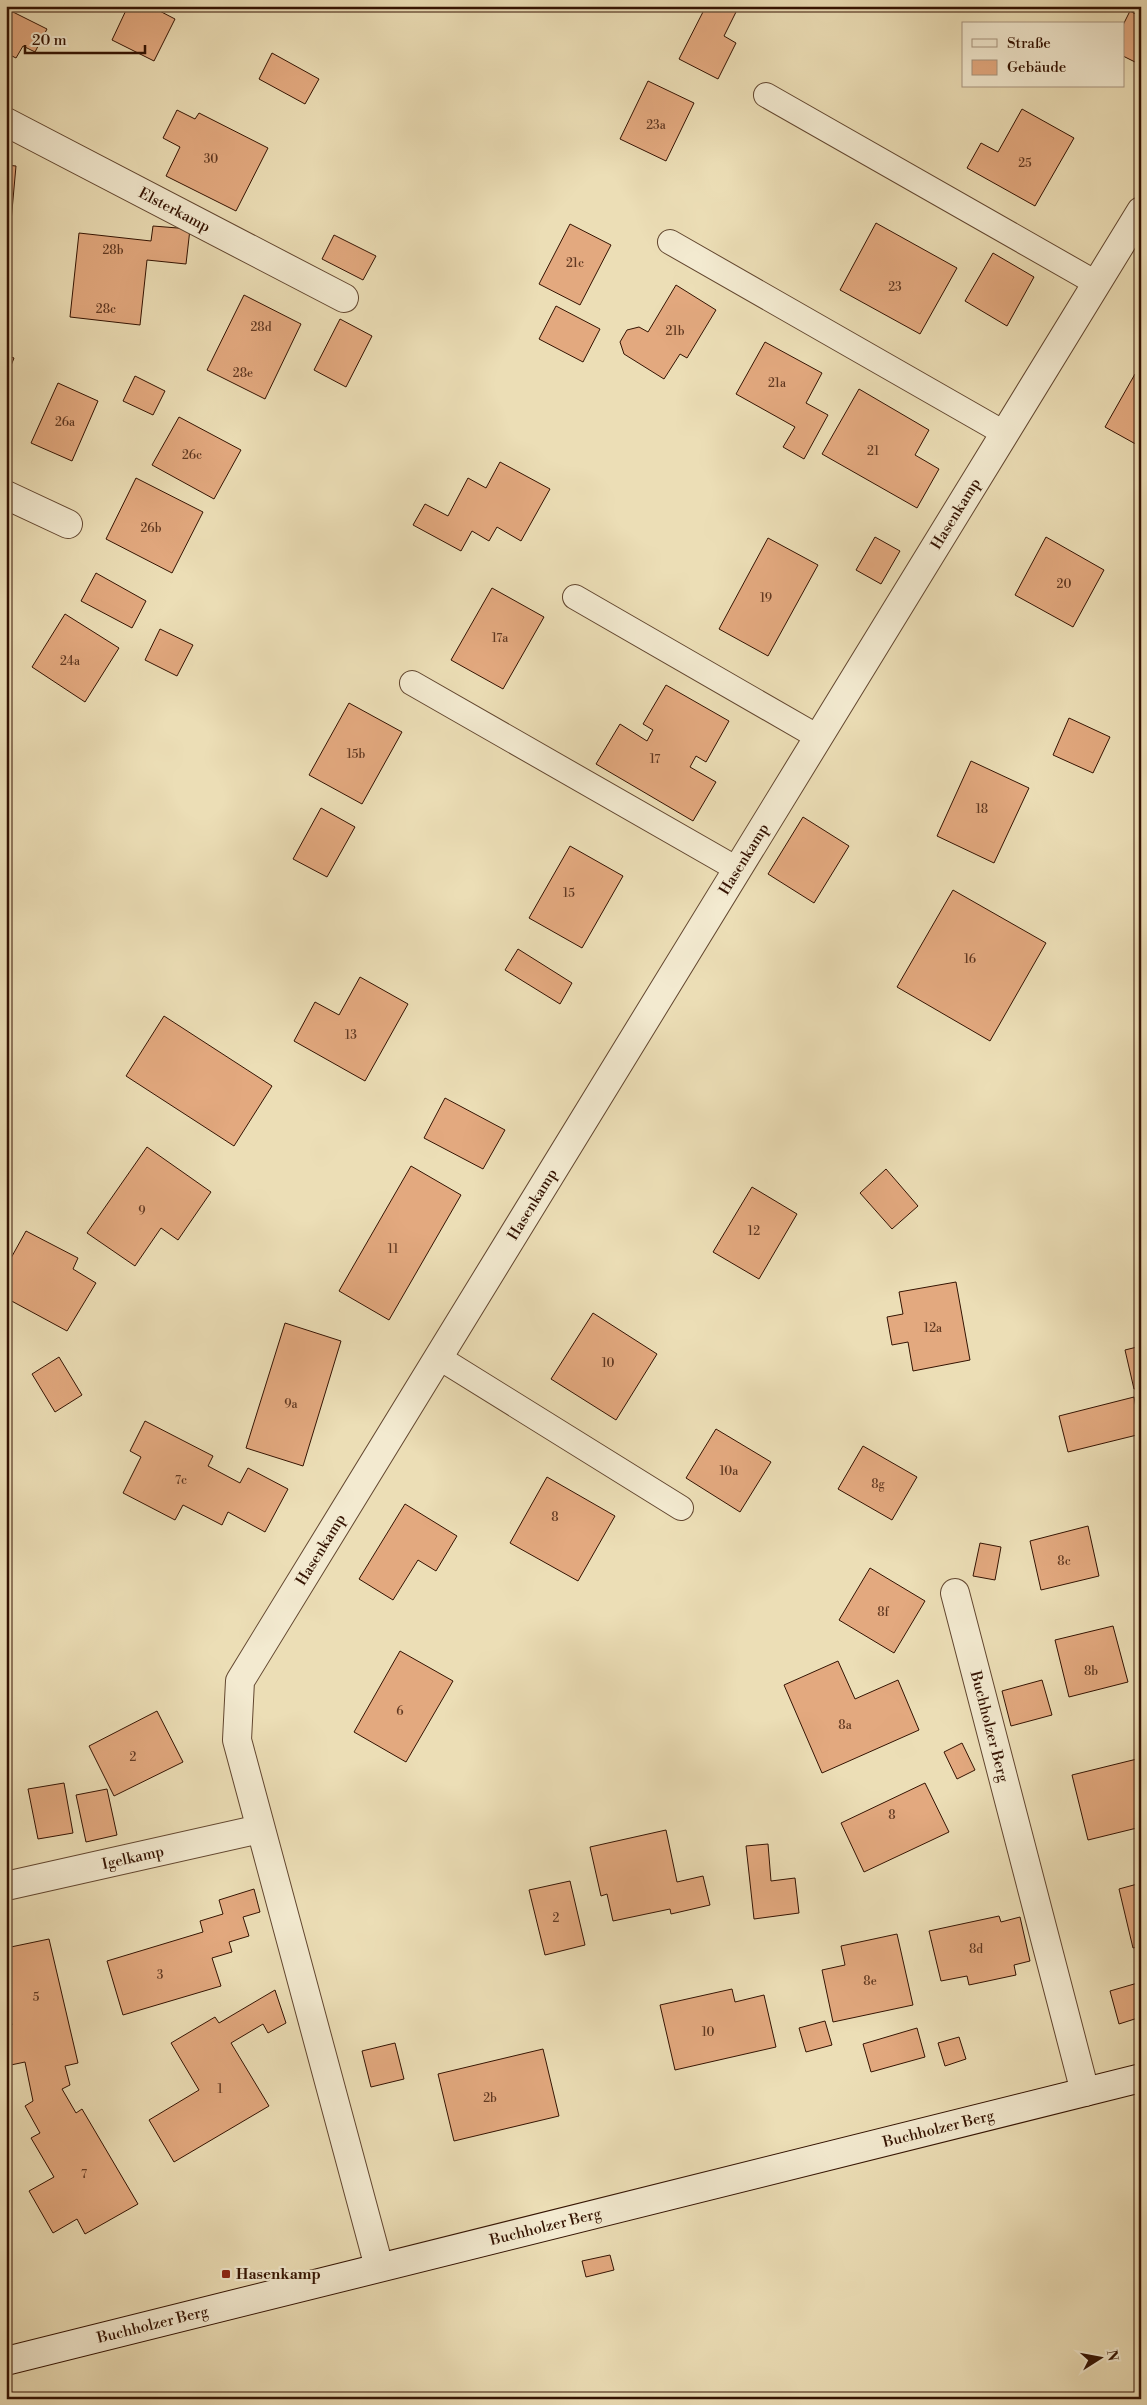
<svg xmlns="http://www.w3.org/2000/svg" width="1147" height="2405" viewBox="0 0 1147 2405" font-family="'Libre Bodoni',serif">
<rect width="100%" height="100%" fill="#ecdeb6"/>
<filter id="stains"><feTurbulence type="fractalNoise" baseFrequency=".004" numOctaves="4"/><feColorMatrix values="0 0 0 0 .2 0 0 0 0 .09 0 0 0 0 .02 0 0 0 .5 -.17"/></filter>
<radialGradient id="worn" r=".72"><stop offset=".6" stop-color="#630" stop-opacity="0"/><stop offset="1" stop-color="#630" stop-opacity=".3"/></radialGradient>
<g fill="#e3a97f" stroke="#341302">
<polygon points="128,6 150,6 175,19 154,61 112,40"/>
<polygon points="706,6 739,6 724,36 736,43 718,79 679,59"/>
<polygon points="7,9 47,29 35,52 23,46 16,58 6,53"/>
<polygon points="1130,11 1141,17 1141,65 1123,56 1123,25"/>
<polygon points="272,53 319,79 305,104 259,79"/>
<polygon points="648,81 694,103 666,161 620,139"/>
<polygon points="1022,109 1074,138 1035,206 967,168 981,143 998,152"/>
<polygon points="177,110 195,119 199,113 268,148 236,211 166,176 180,147 163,138"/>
<polygon points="6,165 16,166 8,255 6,255"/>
<polygon points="876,223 957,268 920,334 840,290"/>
<polygon points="570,224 611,245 580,305 539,284"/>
<polygon points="153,226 190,229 186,264 147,260 140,325 70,317 79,233 151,241"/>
<polygon points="334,235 376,256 363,280 322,259"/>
<polygon points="993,253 1034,277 1007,326 965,301"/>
<polygon points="676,285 716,310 687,358 680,354 664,379 624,354 620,342 627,330 639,327 648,332"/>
<polygon points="244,295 301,324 265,399 207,370"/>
<polygon points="556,306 600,329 583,362 539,339"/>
<polygon points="340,319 372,336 346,387 314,370"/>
<polygon points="765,342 822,373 806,403 828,415 804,459 783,447 795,427 736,394"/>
<polygon points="6,355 14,358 6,378"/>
<polygon points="1135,374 1141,377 1141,447 1105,427"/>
<polygon points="135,376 165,391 153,415 123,401"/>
<polygon points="58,383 98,401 72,461 31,443"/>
<polygon points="859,389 929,430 915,455 939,469 917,508 822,454"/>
<polygon points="179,417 241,450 214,499 152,465"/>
<polygon points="500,462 550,489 521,541 497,527 489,541 472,531 461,551 413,525 425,504 448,516 468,478 486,488"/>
<polygon points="136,478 203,512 172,573 106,539"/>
<polygon points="875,537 900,551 881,584 856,570"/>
<polygon points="1046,537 1104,570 1073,627 1015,595"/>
<polygon points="768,538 818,565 768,656 719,629"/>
<polygon points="96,573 146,601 132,628 81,601"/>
<polygon points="492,588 544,617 503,689 451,660"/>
<polygon points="65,614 119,648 85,702 32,667"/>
<polygon points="160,629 193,645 177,676 145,660"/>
<polygon points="666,685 729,721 706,762 696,756 690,767 716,782 693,821 596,764 620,724 647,741 653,730 643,724"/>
<polygon points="349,703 402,732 362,804 309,775"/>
<polygon points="1069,718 1110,737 1093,773 1053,755"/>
<polygon points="971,761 1029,788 994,863 937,836"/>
<polygon points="321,808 355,827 327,877 293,859"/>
<polygon points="803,817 849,846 814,903 768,874"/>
<polygon points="570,846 623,876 582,948 529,918"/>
<polygon points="953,890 1046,943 990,1041 897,987"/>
<polygon points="518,949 572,983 560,1004 505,970"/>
<polygon points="360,977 408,1004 365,1081 294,1041 315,1002 339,1015"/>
<polygon points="164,1016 272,1086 234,1146 126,1076"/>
<polygon points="445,1098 505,1130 483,1169 424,1138"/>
<polygon points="147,1147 211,1192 178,1240 161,1228 135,1266 87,1233"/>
<polygon points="411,1166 461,1195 389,1320 339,1291"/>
<polygon points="886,1169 918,1206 892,1229 860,1193"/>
<polygon points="752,1187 797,1214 759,1279 713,1252"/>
<polygon points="26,1231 78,1258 73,1269 96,1283 67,1331 6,1298 6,1267"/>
<polygon points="956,1282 970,1360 913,1371 908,1342 892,1345 887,1317 903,1314 899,1292"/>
<polygon points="593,1313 657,1354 616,1420 551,1379"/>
<polygon points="285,1323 341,1341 303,1466 246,1448"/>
<polygon points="1141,1346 1141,1387 1134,1389 1125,1350"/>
<polygon points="59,1357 82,1395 55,1412 32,1374"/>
<polygon points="1134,1397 1141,1434 1068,1452 1059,1416"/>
<polygon points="145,1421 213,1456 208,1466 240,1483 248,1468 288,1489 265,1532 228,1512 222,1525 183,1505 175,1520 123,1493 141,1457 130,1451"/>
<polygon points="716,1429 771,1462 740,1512 686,1478"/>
<polygon points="863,1446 917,1477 892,1520 838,1489"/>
<polygon points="547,1477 615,1516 578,1581 510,1543"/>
<polygon points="405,1504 457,1536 436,1571 418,1560 393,1600 359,1579"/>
<polygon points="1088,1526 1099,1576 1041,1590 1030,1541"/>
<polygon points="980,1543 1001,1547 995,1580 973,1576"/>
<polygon points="870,1568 925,1601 894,1653 839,1620"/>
<polygon points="1113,1626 1128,1682 1069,1697 1055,1640"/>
<polygon points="400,1651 453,1681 406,1762 354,1732"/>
<polygon points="838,1661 855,1699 898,1680 919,1730 822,1773 784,1685"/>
<polygon points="1042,1680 1052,1715 1011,1726 1002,1691"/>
<polygon points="157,1711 183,1762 114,1796 89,1746"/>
<polygon points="962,1743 975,1770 957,1779 944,1752"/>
<polygon points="1141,1758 1141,1827 1088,1840 1072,1775"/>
<polygon points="64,1783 73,1833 38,1839 28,1789"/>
<polygon points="925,1783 949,1832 864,1872 841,1823"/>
<polygon points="107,1789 117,1835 86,1842 76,1795"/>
<polygon points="666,1830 677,1882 703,1876 710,1905 671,1914 670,1909 613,1921 607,1894 601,1896 590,1847"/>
<polygon points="768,1844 771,1881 795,1878 799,1913 754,1919 746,1846"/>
<polygon points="570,1881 585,1945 545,1955 529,1890"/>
<polygon points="1141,1883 1141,1946 1133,1948 1119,1889"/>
<polygon points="254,1889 260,1912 243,1917 249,1936 229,1942 232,1952 212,1958 221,1986 123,2015 107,1961 203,1932 200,1921 223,1914 219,1900"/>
<polygon points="999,1916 1001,1922 1020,1917 1030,1961 1014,1965 1016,1975 969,1985 967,1976 941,1981 929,1931"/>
<polygon points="897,1934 913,2005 833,2022 822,1970 845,1965 841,1946"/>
<polygon points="49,1939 78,2063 65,2066 70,2085 62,2089 76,2113 82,2109 138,2204 85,2234 77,2219 53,2233 29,2191 54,2177 31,2138 40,2133 25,2106 33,2101 25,2062 6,2066 6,2026 12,2025 6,2000 6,1948"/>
<polygon points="1141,1982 1141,2017 1119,2024 1110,1991"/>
<polygon points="732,1989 735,2002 764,1995 776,2047 675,2070 660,2005"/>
<polygon points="275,1990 286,2023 268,2033 263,2024 231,2043 269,2106 174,2162 149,2120 199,2090 171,2043 215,2017 219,2023"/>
<polygon points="825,2021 832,2045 806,2052 799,2028"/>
<polygon points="917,2028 925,2057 871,2072 863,2044"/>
<polygon points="959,2037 966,2059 945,2066 938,2043"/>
<polygon points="395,2043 404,2079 371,2087 362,2051"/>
<polygon points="543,2049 559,2116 454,2141 438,2074"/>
<polygon points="610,2255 614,2270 586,2277 582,2261"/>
</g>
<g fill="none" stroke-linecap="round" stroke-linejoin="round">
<g stroke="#62462f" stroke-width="26">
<g id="service">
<polyline points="766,95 1096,283"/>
<polyline points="670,242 1004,433"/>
<polyline points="575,597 818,737"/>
<polyline points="412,683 737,869"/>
<polyline points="438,1357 681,1508"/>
</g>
</g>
<g stroke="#62462f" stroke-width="30">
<g id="minor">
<path id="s1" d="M6,122L344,298"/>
<polyline points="6,495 68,524"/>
<path id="s2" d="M955,1593L1085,2092"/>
<path id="s3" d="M6,1886L260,1829"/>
<path id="s4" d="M379,2267L237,1740L240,1681L1141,211"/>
</g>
</g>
<g stroke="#341302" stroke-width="30">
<g id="secondary">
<path id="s5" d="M6,2361L1141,2078"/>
</g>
</g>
<use href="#service" stroke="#f3ead0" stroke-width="24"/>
<use href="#minor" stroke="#f3ead0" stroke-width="28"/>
<use href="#secondary" stroke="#f3ead0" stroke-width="28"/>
</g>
<rect fill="#8f2418" stroke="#f3ead0" stroke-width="2" x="221" y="2269" width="10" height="10" rx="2.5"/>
<g text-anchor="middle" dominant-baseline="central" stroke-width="4.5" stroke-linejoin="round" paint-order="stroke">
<g font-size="12" fill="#603821">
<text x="656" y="125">23a</text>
<text x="211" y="159">30</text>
<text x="1025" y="163">25</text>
<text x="113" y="250">28b</text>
<text x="575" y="263">21c</text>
<text x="895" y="287">23</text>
<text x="106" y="309">28c</text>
<text x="261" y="327">28d</text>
<text x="675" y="331">21b</text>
<text x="243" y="373">28e</text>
<text x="777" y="383">21a</text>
<text x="65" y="422">26a</text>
<text x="873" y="451">21</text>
<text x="192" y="455">26c</text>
<text x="151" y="528">26b</text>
<text x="1064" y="584">20</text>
<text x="766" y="598">19</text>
<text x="500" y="638">17a</text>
<text x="70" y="661">24a</text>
<text x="356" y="754">15b</text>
<text x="655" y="759">17</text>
<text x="982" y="809">18</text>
<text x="569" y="893">15</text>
<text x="970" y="959">16</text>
<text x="351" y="1035">13</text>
<text x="142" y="1211">9</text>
<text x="754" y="1231">12</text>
<text x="393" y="1249">11</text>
<text x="933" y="1328">12a</text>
<text x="608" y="1363">10</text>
<text x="291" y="1404">9a</text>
<text x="729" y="1471">10a</text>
<text x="181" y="1480">7c</text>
<text x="878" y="1484">8g</text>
<text x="555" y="1517">8</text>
<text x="1064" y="1561">8c</text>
<text x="883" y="1612">8f</text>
<text x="1091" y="1671">8b</text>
<text x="400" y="1711">6</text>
<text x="845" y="1725">8a</text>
<text x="133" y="1757">2</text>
<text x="892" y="1815">8</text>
<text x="556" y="1918">2</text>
<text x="976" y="1949">8d</text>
<text x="160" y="1975">3</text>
<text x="870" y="1981">8e</text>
<text x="36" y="1997">5</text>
<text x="708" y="2032">10</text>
<text x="220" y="2089">1</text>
<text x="490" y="2098">2b</text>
<text x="84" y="2174">7</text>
</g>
<g font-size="15" fill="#341302" stroke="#f3ead0">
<text stroke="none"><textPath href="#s1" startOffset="190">Elsterkamp</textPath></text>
<text stroke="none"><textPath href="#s4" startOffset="1974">Hasenkamp</textPath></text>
<text stroke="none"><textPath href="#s4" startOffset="1569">Hasenkamp</textPath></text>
<text stroke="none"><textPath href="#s4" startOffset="1164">Hasenkamp</textPath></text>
<text stroke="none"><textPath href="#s4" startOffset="759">Hasenkamp</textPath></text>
<text stroke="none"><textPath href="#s2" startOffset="138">Buchholzer Berg</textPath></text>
<text stroke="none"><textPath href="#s3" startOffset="130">Igelkamp</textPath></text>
<text stroke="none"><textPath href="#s5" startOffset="961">Buchholzer Berg</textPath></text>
<text stroke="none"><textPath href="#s5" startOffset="556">Buchholzer Berg</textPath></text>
<text stroke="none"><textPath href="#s5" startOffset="151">Buchholzer Berg</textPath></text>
</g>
<g font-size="15" font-weight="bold" fill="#341302" stroke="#f3ead0" text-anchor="start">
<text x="236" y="2274">Hasenkamp</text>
</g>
</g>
<rect width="1147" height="2405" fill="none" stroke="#ecdeb6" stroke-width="25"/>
<rect x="8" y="8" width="1132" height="2390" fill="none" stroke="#341302" stroke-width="2.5"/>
<rect x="12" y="12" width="1122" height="2380" fill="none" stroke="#341302"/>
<rect x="962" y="22" width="162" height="65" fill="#f3ead0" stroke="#a7947e"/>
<rect x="972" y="39" width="25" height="8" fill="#f3ead0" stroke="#a7947e"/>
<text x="1007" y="48" font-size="15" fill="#341302">Straße</text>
<rect x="972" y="60" width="25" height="15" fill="#e3a97f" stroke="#a7947e"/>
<text x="1007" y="72" font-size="15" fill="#341302">Gebäude</text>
<g transform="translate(1100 2358) rotate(79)" stroke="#f3ead0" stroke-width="4" paint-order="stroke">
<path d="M0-4L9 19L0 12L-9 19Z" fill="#341302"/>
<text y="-8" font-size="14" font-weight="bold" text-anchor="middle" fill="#341302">N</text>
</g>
<path d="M25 45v8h120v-8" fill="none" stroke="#341302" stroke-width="2.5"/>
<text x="32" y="45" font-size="15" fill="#341302" stroke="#f3ead0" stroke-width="4" paint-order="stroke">20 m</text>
<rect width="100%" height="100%" filter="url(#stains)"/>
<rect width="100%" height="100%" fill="url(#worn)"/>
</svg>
